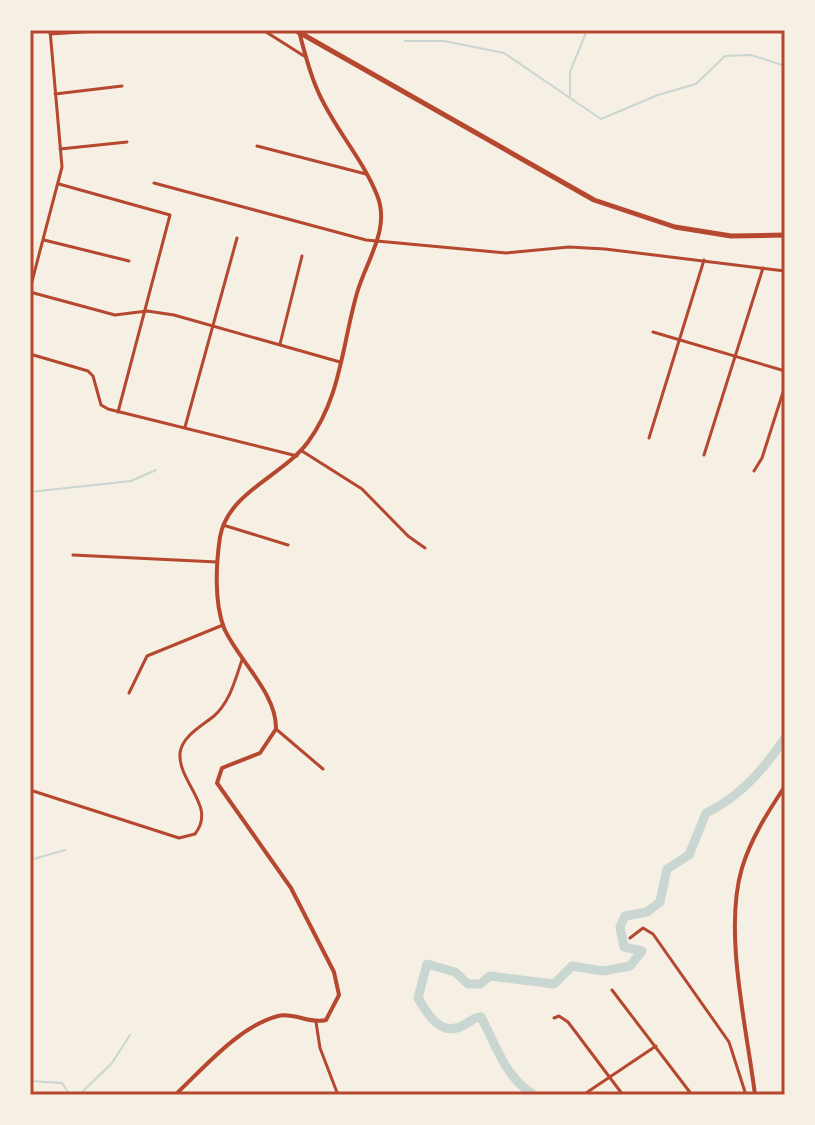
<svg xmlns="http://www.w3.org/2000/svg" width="815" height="1125" viewBox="0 0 815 1125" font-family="Georgia,serif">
<rect width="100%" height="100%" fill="#f6efe4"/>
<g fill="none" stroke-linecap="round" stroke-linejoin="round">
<g stroke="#c9d6d2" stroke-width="2">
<polyline points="405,41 444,41 504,53 601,119 658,95 696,84 725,56 751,55 785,66"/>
<polyline points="570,98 570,72 587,30"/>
<polyline points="30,492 131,481 156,470"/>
<polyline points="30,860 65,850"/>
<polyline points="30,1081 62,1083 70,1095"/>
<polyline points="79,1095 112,1063 130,1035"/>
</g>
<path stroke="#c9d6d2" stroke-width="9" d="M534,1095C504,1076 497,1047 481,1017C472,1018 471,1021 464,1025C441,1038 428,1015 418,998L427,964L455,972L468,984H480L490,976L554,984L572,966L603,971L630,966L642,951L624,947L620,927L625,916L647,912L660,902L667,869L689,855L706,813C740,797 764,769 785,738"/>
<g stroke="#b5482f" stroke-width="3">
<polyline points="263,30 304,56"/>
<polyline points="50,34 114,30"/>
<polyline points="55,94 122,86"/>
<polyline points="257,146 366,174"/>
<polyline points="60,149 127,142"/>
<polyline points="154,183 366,240 506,253 569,247 605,249 785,271"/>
<polyline points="59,184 170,215 118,412"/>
<polyline points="44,240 129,261"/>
<polyline points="30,289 62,167 50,30"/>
<polyline points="30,292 115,315 147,311 174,315 340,362"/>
<polyline points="653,332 785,371"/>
<polyline points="280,344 302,256"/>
<polyline points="30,354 88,371 93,376 101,405 108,409 297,456"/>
<polyline points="185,427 237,238"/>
<polyline points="649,438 704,260"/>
<polyline points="302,451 362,489 408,536 425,548"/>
<polyline points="704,455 763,268"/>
<polyline points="754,471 762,458 785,386"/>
<polyline points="223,525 288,545"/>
<polyline points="73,555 217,562"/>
<polyline points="129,693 147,656 223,625"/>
<polyline points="276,729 323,769"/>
<path d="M30,790L179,838L195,834C217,806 178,783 180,753C182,736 202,726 214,716C230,702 235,680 242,660"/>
<polyline points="630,938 643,928 653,934 729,1042 746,1095"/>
<polyline points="612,990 692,1095"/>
<polyline points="554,1018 559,1016 568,1022 623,1095"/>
<polyline points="316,1022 320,1048 338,1095"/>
<polyline points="583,1095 656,1046"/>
</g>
<path stroke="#b5482f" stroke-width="4" d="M175,1095C203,1069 239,1026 278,1016C294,1012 309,1024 326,1020L339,995L334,972L291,888L217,783L222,768L260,753L276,729C277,693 238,660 224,628C214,602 216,564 220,537C228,492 283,476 308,442C341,397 342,345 357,293C366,261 391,229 377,195C362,157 332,126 317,89C309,71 304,51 299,31"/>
<path stroke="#b5482f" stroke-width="4" d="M755,1095C747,1029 723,931 742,868C751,838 768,812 785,786"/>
<polyline stroke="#b5482f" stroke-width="5" points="295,30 594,200 675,227 731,236 785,235"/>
</g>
<rect width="815" height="1125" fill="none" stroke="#f6efe4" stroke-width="64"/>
<rect x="32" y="32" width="751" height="1061" fill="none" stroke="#b5482f" stroke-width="3"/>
</svg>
